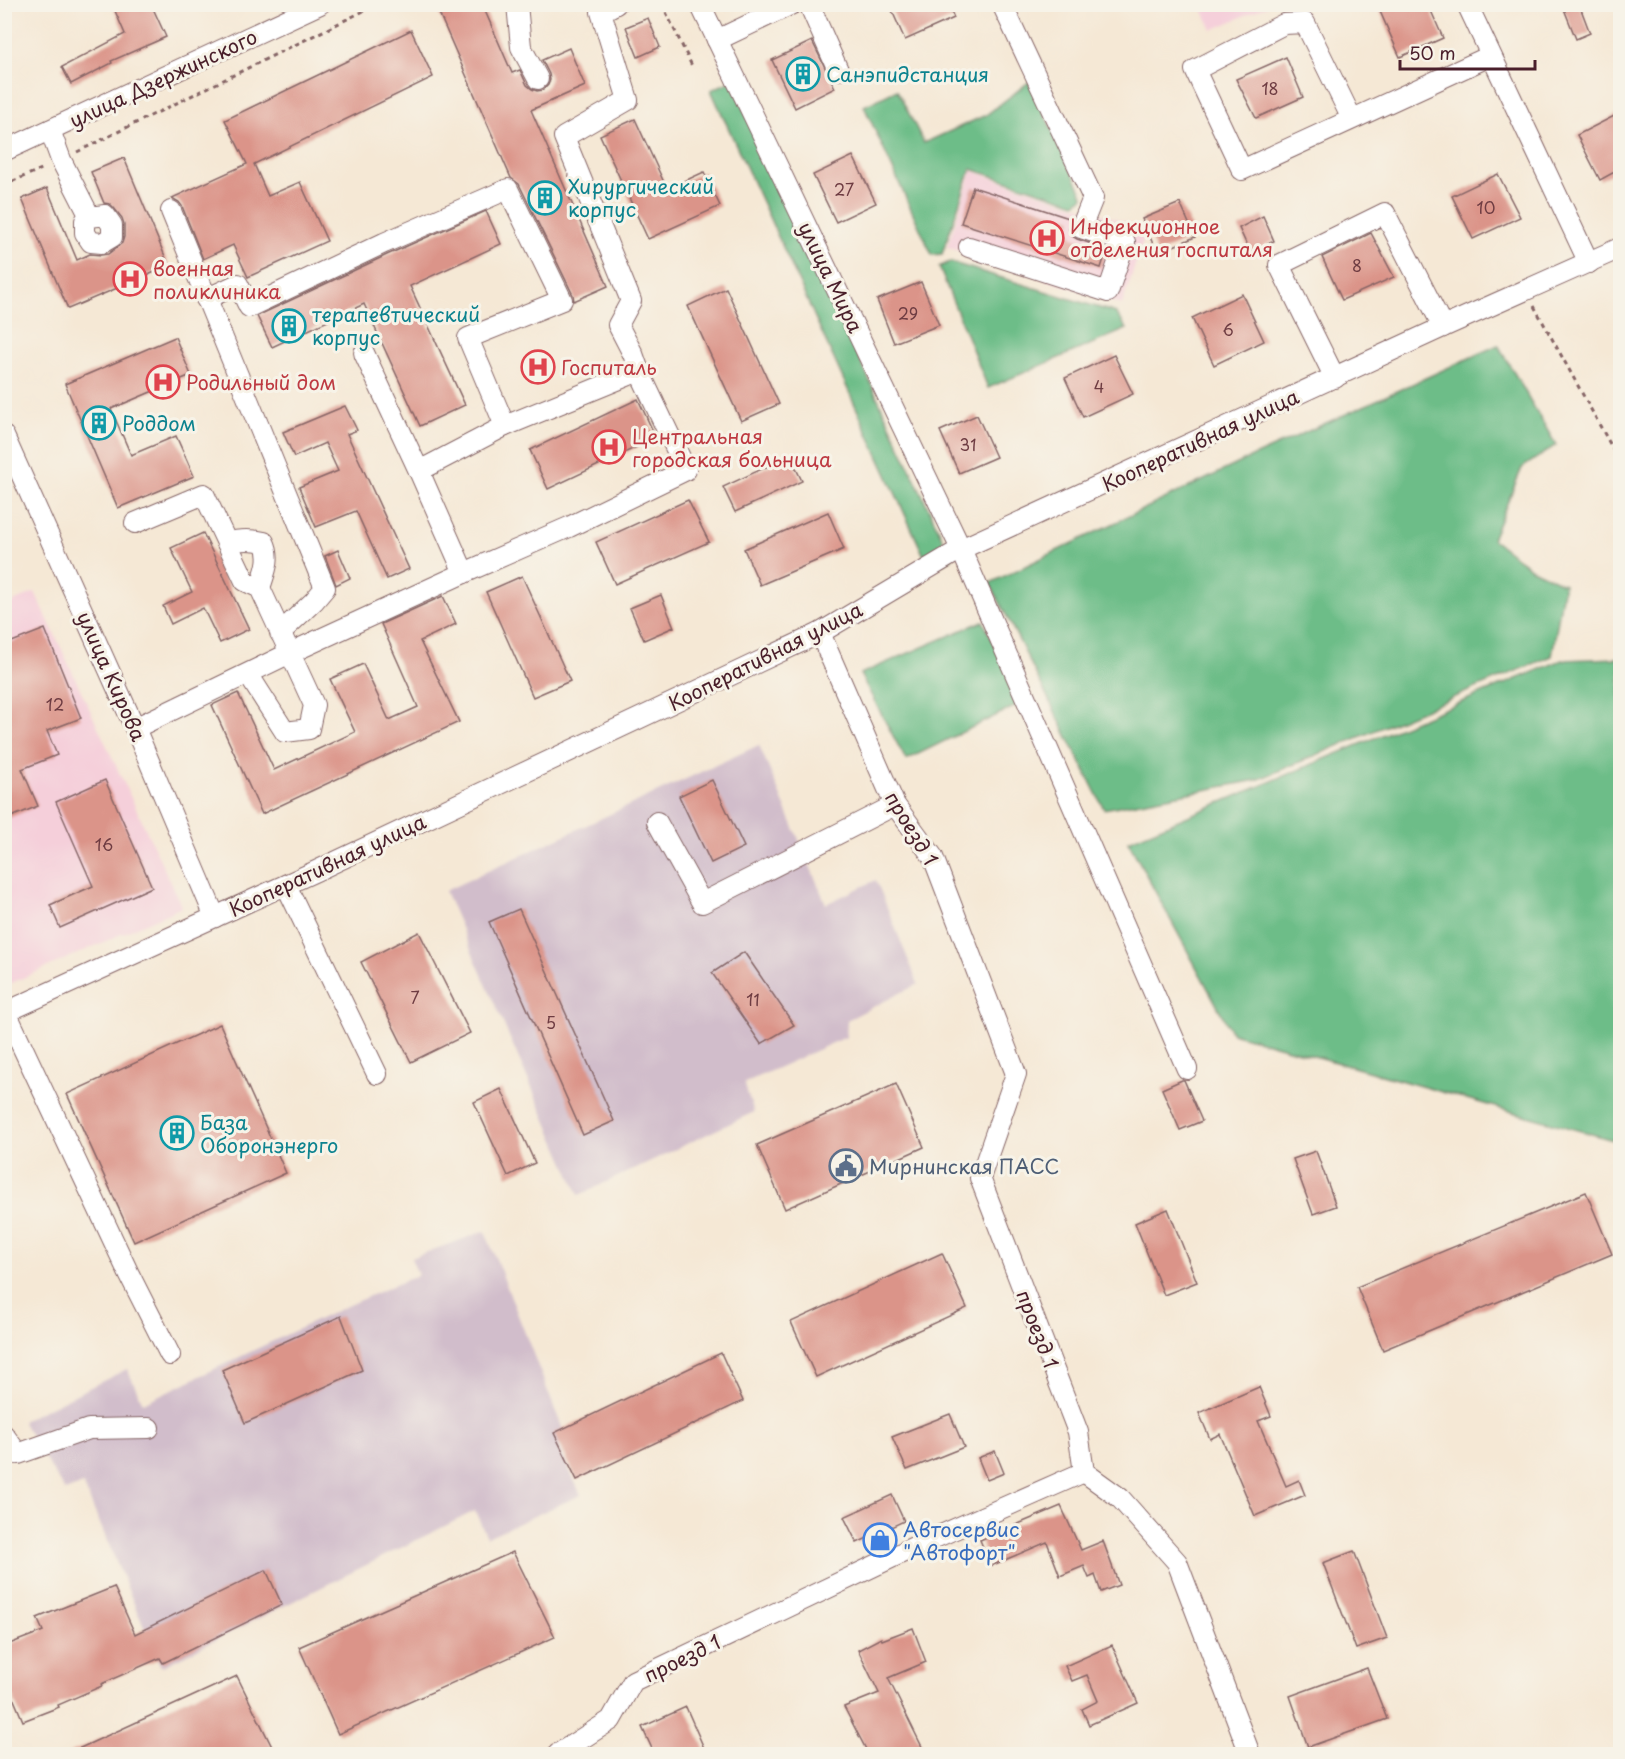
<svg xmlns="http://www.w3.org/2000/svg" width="1625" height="1759" viewBox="0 0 1625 1759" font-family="'Playpen Sans',sans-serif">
<rect width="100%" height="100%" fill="#f7f3e8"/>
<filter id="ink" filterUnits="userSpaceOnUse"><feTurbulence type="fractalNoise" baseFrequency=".0167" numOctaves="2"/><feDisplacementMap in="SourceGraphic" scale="12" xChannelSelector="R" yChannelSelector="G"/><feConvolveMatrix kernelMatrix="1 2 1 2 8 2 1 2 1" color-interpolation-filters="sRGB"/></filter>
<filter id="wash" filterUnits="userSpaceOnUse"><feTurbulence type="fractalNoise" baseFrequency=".008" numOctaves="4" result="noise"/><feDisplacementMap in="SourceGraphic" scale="24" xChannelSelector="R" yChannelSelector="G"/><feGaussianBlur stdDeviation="1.35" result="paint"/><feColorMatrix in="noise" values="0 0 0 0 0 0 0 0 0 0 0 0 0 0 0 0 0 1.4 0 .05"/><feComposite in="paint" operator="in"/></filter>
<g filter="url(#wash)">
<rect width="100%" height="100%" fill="#f5e8d5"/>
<g fill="#f5cfda">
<polygon points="1200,5 1269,5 1212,30"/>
<polygon points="972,171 1147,229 1122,305 947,247"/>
<polygon points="35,592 182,907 5,986 5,606"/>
</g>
<g fill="#d1bdcb">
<polygon points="759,745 826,904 876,880 918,984 847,1020 846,1037 744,1083 754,1112 579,1195 445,891"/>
<polygon points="485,1231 563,1430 564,1440 558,1446 581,1495 487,1537 475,1511 161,1667 83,1484 65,1491 22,1421 127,1369 143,1403 351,1304 418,1275 411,1258"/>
</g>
<g fill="#6dbd88" stroke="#5c6e5a" stroke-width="1.5">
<polygon points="731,81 952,559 930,569 711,90"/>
<polygon points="1029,82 1084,197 1075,203 971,169 942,254 932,255 864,106 897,90 924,143 986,115"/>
<polygon points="950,262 1116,313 1127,329 988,388 939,267"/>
<polygon points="1498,345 1556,445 1522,468 1492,539 1532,569 1564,584 1552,656 1257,780 1104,809 990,583 1258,454"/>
<polygon points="983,621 1022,703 906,760 860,674"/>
<polygon points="1620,658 1620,1142 1232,1033 1128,841 1562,660"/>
</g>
<g id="blocks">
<g fill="#db9489">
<polygon points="112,4 151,4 166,37 111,61 112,63 71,84 62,67 125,34"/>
<polygon points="435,4 482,4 512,73 520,70 527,85 532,89 537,91 543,90 548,85 550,80 549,74 542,60 569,48 585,86 531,110 608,286 574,301 573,295 519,184 511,178"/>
<polygon points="889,4 948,4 954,18 905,40"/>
<polygon points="1389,4 1428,4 1443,38 1400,57 1379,9"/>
<polygon points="1562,4 1579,4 1590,33 1576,39"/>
<polygon points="648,18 660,47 638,57 626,27"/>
<polygon points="411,30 433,77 254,164 268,196 300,182 327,241 248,277 233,245 203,259 182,206 179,202 172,198 247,164 225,120"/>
<polygon points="812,41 835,88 795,108 772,60"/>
<polygon points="1286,57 1303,97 1256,118 1236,79"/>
<polygon points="1620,113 1620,169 1600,180 1577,135"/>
<polygon points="635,119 667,189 704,172 720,206 648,239 600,135"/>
<polygon points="853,156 876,203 836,222 813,175"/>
<polygon points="124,158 169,266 68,309 22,199 47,188 77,260 90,254 101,255 108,254 122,243 124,237 124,224 122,218 114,208 110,204 104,203 91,172"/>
<polygon points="1498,174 1520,217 1473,239 1452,196"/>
<polygon points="973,187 1072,219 1069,229 1072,236 1077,239 1107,249 1101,268 961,223"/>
<polygon points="1180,203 1195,237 1157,253 1142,219"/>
<polygon points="486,211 501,244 410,286 465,405 420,426 364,304 272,347 257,316 389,254"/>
<polygon points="1263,216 1274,241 1250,252 1239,228"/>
<polygon points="1371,233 1394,277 1342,300 1322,257"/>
<polygon points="921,282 939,325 894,343 877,300"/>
<polygon points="726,288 779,404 741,421 688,306"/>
<polygon points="1242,294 1264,341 1214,365 1192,318"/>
<polygon points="175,337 191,375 111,409 131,455 176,436 194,476 118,508 65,384"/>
<polygon points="1114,355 1133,394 1083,417 1065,378"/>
<polygon points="638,399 656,438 548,489 530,450"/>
<polygon points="345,406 357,430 347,434 409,569 387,579 356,511 316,527 299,487 338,471 325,443 294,457 283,432"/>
<polygon points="977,415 996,457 959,473 940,431"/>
<polygon points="790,456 802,481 735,512 723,487"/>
<polygon points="688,500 709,542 615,584 596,542"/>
<polygon points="828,512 844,549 760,585 744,549"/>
<polygon points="203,533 249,629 220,643 203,608 171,624 163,606 192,592 171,548"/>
<polygon points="338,550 350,578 336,585 325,556"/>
<polygon points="522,576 570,681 533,697 486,592"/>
<polygon points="661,595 674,627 644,640 630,608"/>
<polygon points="443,596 456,624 420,641 459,722 262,814 212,705 238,693 274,770 355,732 330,679 363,664 389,720 418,707 381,624"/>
<polygon points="45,629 81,718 47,731 57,755 22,769 38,806 4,820 4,645"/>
<polygon points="105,780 152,887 60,928 50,905 93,886 56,802"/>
<polygon points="712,780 744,847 711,863 679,796"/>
<polygon points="519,909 614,1121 583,1135 489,922"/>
<polygon points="419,932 470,1033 411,1062 361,962"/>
<polygon points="744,952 794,1025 761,1044 712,973"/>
<polygon points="220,1024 286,1173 134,1242 67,1094"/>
<polygon points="1182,1080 1184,1080 1202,1121 1180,1130 1162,1089"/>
<polygon points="896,1084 924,1147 785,1209 757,1145"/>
<polygon points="501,1089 535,1163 508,1176 474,1102"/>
<polygon points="1316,1151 1336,1206 1313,1214 1293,1159"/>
<polygon points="1586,1192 1612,1254 1383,1350 1357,1287"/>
<polygon points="1168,1209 1197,1282 1164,1295 1135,1223"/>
<polygon points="942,1253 967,1308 816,1377 791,1322"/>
<polygon points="341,1316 362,1370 245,1423 222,1370"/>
<polygon points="721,1353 743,1401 577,1480 554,1433"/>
<polygon points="1259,1387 1271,1416 1258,1421 1286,1486 1299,1480 1305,1495 1255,1516 1220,1434 1210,1439 1199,1413"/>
<polygon points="950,1414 964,1447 907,1470 892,1437"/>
<polygon points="995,1451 1004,1473 987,1480 978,1458"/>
<polygon points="892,1495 904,1521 857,1543 844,1517"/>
<polygon points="1061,1506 1081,1550 1103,1541 1119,1585 1101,1592 1095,1575 1089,1578 1084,1566 1060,1576 1047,1542 991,1566 980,1540"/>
<polygon points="1354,1551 1387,1638 1356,1649 1323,1563"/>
<polygon points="513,1552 555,1637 338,1734 299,1647"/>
<polygon points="266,1570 282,1605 163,1663 160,1658 101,1684 102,1686 58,1705 59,1707 23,1721 4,1676 4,1646 43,1631 37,1618 114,1587 135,1634"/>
<polygon points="913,1628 926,1662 888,1678 926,1755 869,1755 844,1707 879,1693 858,1650 881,1638 882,1640"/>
<polygon points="1112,1645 1138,1703 1089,1725 1082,1709 1098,1701 1087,1675 1072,1681 1065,1666"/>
<polygon points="1367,1668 1387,1719 1308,1747 1290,1696"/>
<polygon points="237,1676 276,1755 65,1755"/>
<polygon points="686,1707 707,1755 655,1755 642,1727"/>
</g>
</g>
</g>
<g filter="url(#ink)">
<use href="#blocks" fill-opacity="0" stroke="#866566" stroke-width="1.5"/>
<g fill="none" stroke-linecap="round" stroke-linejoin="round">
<g stroke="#866566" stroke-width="22">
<g id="minor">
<polyline points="517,4 521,47 538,79"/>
<polyline points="700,4 961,549 1187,1069"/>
<polyline points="809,4 838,70"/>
<polyline points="1467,4 1589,263"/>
<polyline points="717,40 792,4"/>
<polyline points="1352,119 1305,23 1284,24 1195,70 1242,170 1490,56"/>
<polyline points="50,130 61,160 90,217 105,215 112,225 112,237 102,243 91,242 85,233 85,221 90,217"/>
<polyline points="4,151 320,4"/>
<polyline points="171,211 325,588 314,601 280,633"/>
<polyline points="969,247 1108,292 1125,242 1081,228 1093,198 1002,4"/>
<polyline points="206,299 238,284 249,307 384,243 508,189 562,300 468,338 505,426 419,471 464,573"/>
<polyline points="364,353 419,471"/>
<polyline points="1335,378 1279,265 1385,213 1443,327"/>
<polyline points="505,426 639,371"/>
<polyline points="4,436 135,728 215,917"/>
<polyline points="135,523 204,494 245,581 260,588 314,705 309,729 285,732 248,674"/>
<path d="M227,543C240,539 250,539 264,542C272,558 265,572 260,588"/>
<polyline points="135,728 290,653 464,573 569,527 686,470 639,371 633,354 618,325 631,301 564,137 628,100 601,12 616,4"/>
<polyline points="657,822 702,903 895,805"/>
<polyline points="286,885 377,1074"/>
<polyline points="6,1012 129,1274 170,1355"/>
<polyline points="4,1013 316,871 820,633 961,549 1443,327 1620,248"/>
<polyline points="4,1435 18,1454 89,1429 149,1428"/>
<polyline points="1084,1472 1120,1498 1177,1562 1250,1754"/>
<polyline points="558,1754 611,1720 633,1681 914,1547 1084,1472 1078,1432 980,1178 1016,1074 933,857 895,805 820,633"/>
</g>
</g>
<g stroke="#866566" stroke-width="3" stroke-dasharray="4.5 4.5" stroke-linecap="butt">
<polyline points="662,4 692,66"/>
<polyline points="77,152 378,4"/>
<polyline points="4,185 44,168"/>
<polyline points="1534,306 1620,462"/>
</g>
<use href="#minor" stroke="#fff" stroke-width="20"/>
</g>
</g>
<defs>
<g id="building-ring" transform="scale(1.725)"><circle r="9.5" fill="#f7f3e8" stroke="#0f9aa8" stroke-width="1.5"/><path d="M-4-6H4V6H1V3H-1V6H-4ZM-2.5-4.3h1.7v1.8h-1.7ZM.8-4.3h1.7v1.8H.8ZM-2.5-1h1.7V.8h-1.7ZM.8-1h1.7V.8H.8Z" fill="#0f9aa8"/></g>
<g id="hospital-ring" transform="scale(1.725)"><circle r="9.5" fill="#f7f3e8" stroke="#e0444e" stroke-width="1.5"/><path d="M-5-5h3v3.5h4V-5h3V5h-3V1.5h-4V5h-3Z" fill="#e0444e"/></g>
<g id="civic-ring" transform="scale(1.725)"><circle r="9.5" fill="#f7f3e8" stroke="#5c6f8a" stroke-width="1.5"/><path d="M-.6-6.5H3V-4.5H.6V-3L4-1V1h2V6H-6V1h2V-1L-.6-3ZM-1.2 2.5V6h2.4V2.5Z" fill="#5c6f8a"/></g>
<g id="shop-ring" transform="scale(1.725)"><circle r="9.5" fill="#f7f3e8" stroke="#3f7fe0" stroke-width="1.5"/><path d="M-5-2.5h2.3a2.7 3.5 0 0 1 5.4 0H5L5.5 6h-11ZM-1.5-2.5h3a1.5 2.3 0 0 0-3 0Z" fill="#3f7fe0"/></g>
</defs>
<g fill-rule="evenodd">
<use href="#building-ring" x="803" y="74"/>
<use href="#building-ring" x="545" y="198"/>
<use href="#hospital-ring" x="1047" y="238"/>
<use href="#hospital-ring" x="130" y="279"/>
<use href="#building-ring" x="289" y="326"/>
<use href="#hospital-ring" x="538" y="367"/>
<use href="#hospital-ring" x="163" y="382"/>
<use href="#building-ring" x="99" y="423"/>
<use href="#hospital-ring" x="609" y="447"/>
<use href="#building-ring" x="177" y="1133"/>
<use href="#civic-ring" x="846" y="1166"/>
<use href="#shop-ring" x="880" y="1540"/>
</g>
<g text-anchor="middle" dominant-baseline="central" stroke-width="6" stroke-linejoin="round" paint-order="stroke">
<g font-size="16" fill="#6e3c42">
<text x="1270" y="88">18</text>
<text x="844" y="189">27</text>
<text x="1486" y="207">10</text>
<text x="1357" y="265">8</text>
<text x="908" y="313">29</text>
<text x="1228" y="329">6</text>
<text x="1099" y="386">4</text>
<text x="968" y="444">31</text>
<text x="55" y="704">12</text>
<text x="104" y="844">16</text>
<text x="415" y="997">7</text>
<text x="753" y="999">11</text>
<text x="551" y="1022">5</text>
</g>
<g font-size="20" fill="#0d838f" stroke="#f7f3e8" text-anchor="start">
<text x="826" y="74">Санэпидстанция</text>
<text x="568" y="186">Хирургический<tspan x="568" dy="23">корпус</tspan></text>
<text x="312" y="314">терапевтический<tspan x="312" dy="23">корпус</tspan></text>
<text x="122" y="423">Роддом</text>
<text x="200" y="1122">База<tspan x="200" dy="23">Оборонэнерго</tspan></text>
</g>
<g font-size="20" fill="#4a1f2b" stroke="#f7f3e8">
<text transform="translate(163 78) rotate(-25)">улица Дзержинского</text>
<text transform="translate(831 277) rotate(64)">улица Мира</text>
<text transform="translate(1200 440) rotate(-25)">Кооперативная улица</text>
<text transform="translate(765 656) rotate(-27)">Кооперативная улица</text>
<text transform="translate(112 676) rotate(66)">улица Кирова</text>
<text transform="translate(912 828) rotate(59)">проезд 1</text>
<text transform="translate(327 865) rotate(-25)">Кооперативная улица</text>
<text transform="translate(1038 1329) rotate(69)">проезд 1</text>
<text transform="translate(682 1658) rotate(-26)">проезд 1</text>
</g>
<g font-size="20" fill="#be3a42" stroke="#f7f3e8" text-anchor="start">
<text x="1070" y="226">Инфекционное<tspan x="1070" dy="23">отделения госпиталя</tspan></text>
<text x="153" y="268">военная<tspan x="153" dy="23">поликлиника</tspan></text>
<text x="561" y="367">Госпиталь</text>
<text x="186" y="382">Родильный дом</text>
<text x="632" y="436">Центральная<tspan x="632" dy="23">городская больница</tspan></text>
</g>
<g font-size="20" fill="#4e5e75" stroke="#f7f3e8" text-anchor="start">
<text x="869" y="1166">Мирнинская ПАСС</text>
</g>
<g font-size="20" fill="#366cbe" stroke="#f7f3e8" text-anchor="start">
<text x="903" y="1529">Автосервис<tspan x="903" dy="23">"Автофорт"</tspan></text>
</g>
</g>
<rect width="1625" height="1759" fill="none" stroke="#f7f3e8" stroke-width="24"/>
<path d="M1400 60v9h135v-9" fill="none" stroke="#4a1f2b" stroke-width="3"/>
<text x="1409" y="60" font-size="18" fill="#4a1f2b" stroke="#f7f3e8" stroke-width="4.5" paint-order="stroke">50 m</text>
</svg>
